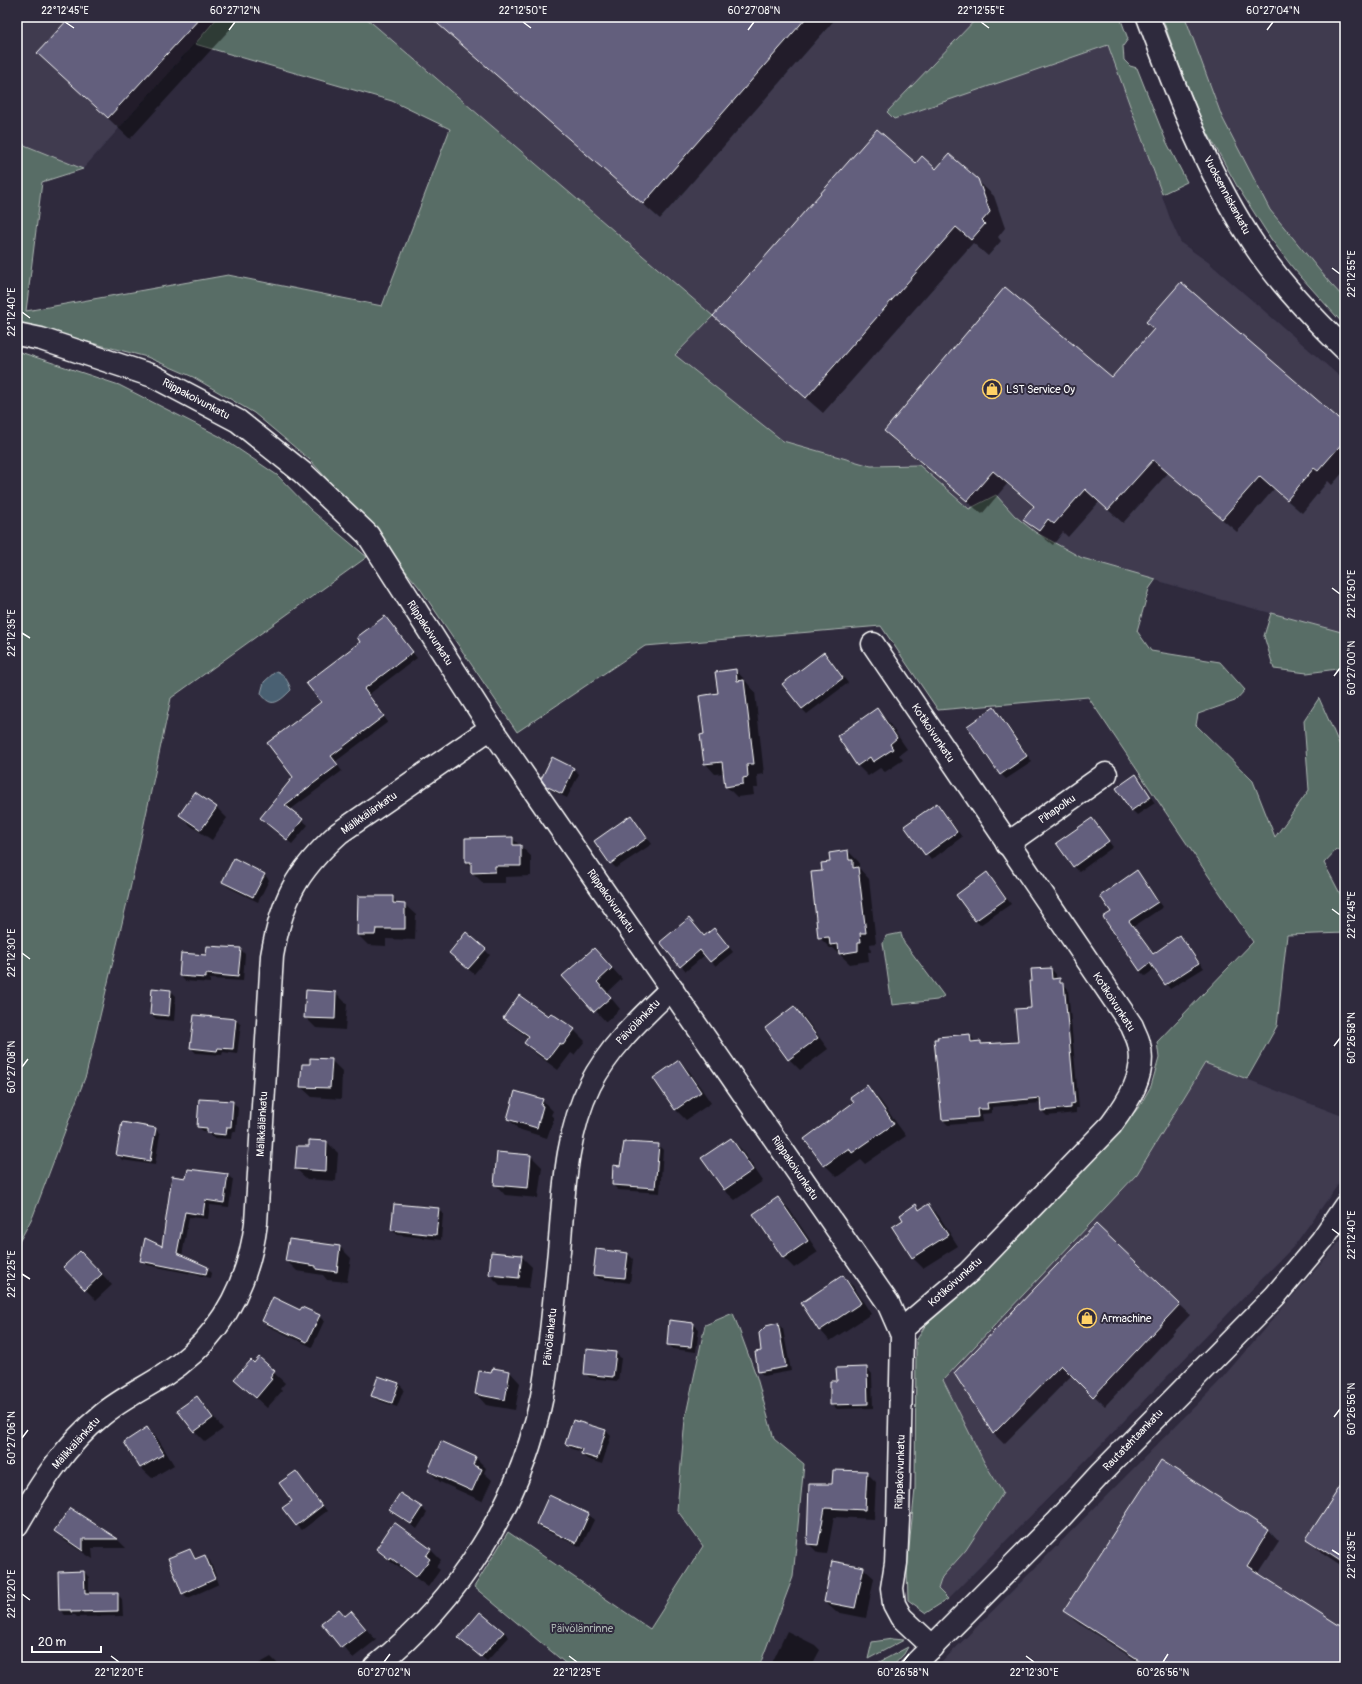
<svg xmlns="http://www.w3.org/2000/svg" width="1362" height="1684" viewBox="0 0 1362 1684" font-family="Pangolin,sans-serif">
<rect width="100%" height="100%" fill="#2f2a3d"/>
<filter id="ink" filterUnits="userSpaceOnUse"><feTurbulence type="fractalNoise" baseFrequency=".025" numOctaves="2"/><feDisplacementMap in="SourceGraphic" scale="8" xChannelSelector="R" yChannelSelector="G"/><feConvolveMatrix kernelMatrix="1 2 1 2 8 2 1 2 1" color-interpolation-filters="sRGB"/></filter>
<g filter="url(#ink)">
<g fill="#3f3a50">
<polygon points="17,17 218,17 83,169 17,142"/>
<polygon points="365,17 1041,17 896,118 1108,45 1171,221 1181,243 1208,262 1345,381 1345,633 1222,600 1082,558 1035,532 1015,516 996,495 969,509 919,465 871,466 783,441 675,355 713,316"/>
<polygon points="1185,17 1345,17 1345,299 1330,283 1270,210 1222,117"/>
<polygon points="1205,1063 1345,1117 1345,1175 1294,1246 1088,1458 948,1599 938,1589 942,1577 966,1550 1003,1493 984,1462 943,1380 1137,1174"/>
<polygon points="1345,1232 1345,1667 937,1667 1217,1384 1340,1241"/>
</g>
<g fill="#596d66" stroke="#acb6b2">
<polygon points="218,17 365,17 713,316 675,355 783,441 871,466 919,465 969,509 996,495 1015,516 1035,532 1082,558 1156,579 1149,589 1137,631 1151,651 1220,662 1245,690 1235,701 1198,714 1196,725 1253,781 1275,837 1309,790 1304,721 1319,698 1345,757 1345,852 1336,850 1324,863 1345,903 1345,933 1287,935 1277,1026 1247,1079 1205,1063 1137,1174 943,1380 984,1462 1003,1493 966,1550 942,1577 938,1589 948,1599 926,1613 908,1600 907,1568 915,1489 916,1341 926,1324 983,1275 1095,1158 1139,1107 1151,1086 1159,1058 1157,1042 1253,942 1088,697 938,710 881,626 645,646 517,732 419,587 354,509 310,460 254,413 193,377 147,357 17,324 17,142 83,169 42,182 26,311 228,275 382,306 450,129 392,101 195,44"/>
<polygon points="978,17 1120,17 1128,39 1123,46 1124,60 1130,66 1137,68 1166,141 1187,182 1162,194 1108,45 894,119 887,112"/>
<polygon points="1162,17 1185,17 1222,117 1270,210 1330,283 1345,299 1345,326 1293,268 1271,239 1237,186 1205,128 1182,73"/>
<polygon points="17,351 119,385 219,436 277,475 311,510 367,557 171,698 129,894 86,1075 33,1216 17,1246"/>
<polygon points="1271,613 1345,633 1345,668 1307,673 1274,669 1264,636"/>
<polygon points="901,933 903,941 944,996 937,1000 892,1005 883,943 886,936"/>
<polygon points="733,1313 757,1378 774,1439 804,1464 793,1577 759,1667 570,1667 474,1587 508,1532 650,1629 703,1546 677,1510 685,1419 705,1325"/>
<polygon points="892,1639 904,1640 868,1659 872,1642"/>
<polygon points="908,1647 904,1654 892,1667 870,1667"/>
</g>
<path fill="#496172" stroke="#92a0aa" d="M276,671C284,673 289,683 291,690C280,701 271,710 261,693L264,682Z"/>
<g fill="#0007">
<polygon points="72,17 241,17 130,139 39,53"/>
<polygon points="431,17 837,17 660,219"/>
<polygon points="916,164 977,180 994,196 1005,228 998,237 1001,241 988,256 973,243 823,413 730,332 714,316"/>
<polygon points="1155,330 1345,425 1345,470 1332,485 1328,481 1302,513 1274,489 1237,532 1168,473 1123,523 1099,502 1068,537 1063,532 1053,545 1039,534 1025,520 1034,507 1007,484 982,514 899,445 885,431 1112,378"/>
<polygon points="385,617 417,658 368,695 388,722 335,762 342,771 290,810 308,825 292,844 266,823 294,777 362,642"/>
<polygon points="824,653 848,683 807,714 802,709"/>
<polygon points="736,670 755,692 764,774 757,775 758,788 753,788 754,795 737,797 726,786 724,773 715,774 705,763 705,735 719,694"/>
<polygon points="994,708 999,713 1032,762 1006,779 1001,774"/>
<polygon points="877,710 887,720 907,749 899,755 903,760 885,772 880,768 868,776 857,765"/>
<polygon points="552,759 574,769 579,774 567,798 553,791 547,785"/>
<polygon points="1136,776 1155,803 1137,815 1132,810"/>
<polygon points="937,804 962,837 931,860 906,827"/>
<polygon points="216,807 227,818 212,840 191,826 180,815"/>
<polygon points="631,816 652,844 616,868 611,863"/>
<polygon points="1091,819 1113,847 1079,872 1057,844"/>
<polygon points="512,838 531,856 531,876 505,877 505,883 483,883 472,872 472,867 466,861"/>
<polygon points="848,851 859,862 859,868 869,879 876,943 870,944 871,952 868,952 869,961 850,964 833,948 830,948 819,937 823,872 831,863"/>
<polygon points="1137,872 1163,907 1133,927 1154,954 1180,936 1204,968 1170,989 1155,969 1145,976 1140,971 1112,912"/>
<polygon points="987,873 1011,904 980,925 975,920"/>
<polygon points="264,874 269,880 258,902 228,887 223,882"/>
<polygon points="392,897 400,905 405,905 416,915 415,940 386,939 386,946 368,945 358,935"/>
<polygon points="719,935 733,952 716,966 705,955 686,971 661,943"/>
<polygon points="240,949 245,954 243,981 210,979 210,983 185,981 180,976 207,956"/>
<polygon points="485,950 490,955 474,974 455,958"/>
<polygon points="605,960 622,979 607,993 620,1009 606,1022 564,976"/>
<polygon points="1051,969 1056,974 1056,979 1059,979 1068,989 1079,1108 1076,1108 1076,1113 1047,1116 1042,1111 1041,1103 992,1107 992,1113 982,1114 983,1122 948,1125 943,1120 970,1035 975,1042 981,1042 984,1045 1019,1042 1032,1009 1033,981"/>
<polygon points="171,991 176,996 174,1021 156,1019 151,1014"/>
<polygon points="306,991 336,993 347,1004 345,1030 316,1028 305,1017"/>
<polygon points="794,1007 805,1018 828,1049 800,1070 789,1059"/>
<polygon points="551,1014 574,1030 585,1041 574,1055 571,1053 558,1070 536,1054 525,1043 529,1038 515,1028 504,1018 549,1018"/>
<polygon points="236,1020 241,1025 237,1054 223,1052 222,1055 196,1053 191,1048"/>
<polygon points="331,1060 342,1071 341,1099 312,1097 301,1087 311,1066"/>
<polygon points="679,1061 690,1072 711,1103 686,1120 676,1110 654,1078"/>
<polygon points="866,1086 879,1099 906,1136 865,1164 861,1160 837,1177 825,1165 856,1103"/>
<polygon points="542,1100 553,1111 551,1115 554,1118 547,1138 518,1129 508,1118"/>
<polygon points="233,1102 238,1108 236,1132 232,1131 231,1139 213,1138 208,1132 203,1131 198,1126"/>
<polygon points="155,1129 160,1134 155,1165 122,1160 117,1154"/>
<polygon points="731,1139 742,1150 763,1181 735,1200 724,1190"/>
<polygon points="327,1142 338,1153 336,1181 307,1179 296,1169 310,1148"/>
<polygon points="658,1145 663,1150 660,1193 618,1190 613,1185 621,1167"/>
<polygon points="531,1156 542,1167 538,1198 505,1195 495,1184"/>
<polygon points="228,1175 233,1180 229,1207 210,1205 208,1219 189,1217 182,1256 207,1268 212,1273 211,1278 147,1265 142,1260 163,1247 187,1179"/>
<polygon points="778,1198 789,1209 818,1252 794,1268 783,1257"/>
<polygon points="928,1205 939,1216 958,1246 923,1268 913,1258 915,1206 920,1210"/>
<polygon points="438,1209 443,1214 441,1240 398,1235 392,1230"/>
<polygon points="290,1240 340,1247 351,1258 347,1282 327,1280 323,1275 297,1271 287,1261"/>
<polygon points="597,1250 628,1254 633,1259 630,1283 599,1279 594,1274"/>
<polygon points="521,1256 532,1267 529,1288 501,1286 490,1275"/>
<polygon points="91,1262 112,1285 96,1300 85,1289"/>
<polygon points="843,1277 854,1287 871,1314 830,1341 820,1330"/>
<polygon points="1179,1305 1190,1315 1105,1406 1072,1375 1004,1444 993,1433 955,1373"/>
<polygon points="301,1311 319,1316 324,1321 312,1347 268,1326 263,1321"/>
<polygon points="693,1324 699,1329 696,1352 673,1349 668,1344"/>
<polygon points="778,1324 783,1329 791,1371 764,1376 759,1371"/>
<polygon points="615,1353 621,1358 618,1381 590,1378 585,1373"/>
<polygon points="259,1359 285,1383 280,1389 282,1391 267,1408 235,1379"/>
<polygon points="867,1368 872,1374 873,1408 837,1409 831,1404 838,1382"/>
<polygon points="510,1372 520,1383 515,1410 486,1405 476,1394 492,1375"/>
<polygon points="399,1384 404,1389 397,1407 377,1400 372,1395"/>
<polygon points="197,1397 207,1408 223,1429 205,1442 195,1432 179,1410"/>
<polygon points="147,1429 158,1439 174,1465 152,1478 141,1468 125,1443"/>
<polygon points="606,1431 611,1436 602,1464 587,1459 582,1454 583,1452 572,1449 567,1444"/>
<polygon points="476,1458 486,1468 484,1473 492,1480 482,1501 440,1482 429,1471"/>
<polygon points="1161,1461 1269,1531 1279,1542 1258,1574 1345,1630 1345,1667 1146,1667 1075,1621 1064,1610"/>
<polygon points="296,1472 327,1511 302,1530 297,1525 293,1501"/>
<polygon points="866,1472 876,1482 874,1519 834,1517 827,1554 818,1553 808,1543 833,1485"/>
<polygon points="1345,1497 1345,1569 1324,1555 1308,1539"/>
<polygon points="422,1508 427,1513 417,1529 396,1515 390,1510"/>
<polygon points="71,1509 118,1540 126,1548 92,1548 93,1559 65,1541 56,1531"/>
<polygon points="589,1515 594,1520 581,1547 542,1529 537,1524"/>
<polygon points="394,1523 431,1550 441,1560 436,1567 440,1570 428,1587 402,1568 401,1569 387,1559 377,1549"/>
<polygon points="190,1550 197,1559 205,1556 210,1561 219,1584 188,1598 183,1593"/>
<polygon points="863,1568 874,1578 866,1618 836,1612 825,1602"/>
<polygon points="84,1572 89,1577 89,1594 117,1594 122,1599 123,1616 77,1617 75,1615 65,1615 60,1610"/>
<polygon points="351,1612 376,1640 353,1658 323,1623 345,1617"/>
<polygon points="787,1631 815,1645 820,1650 811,1667 773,1667 771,1665"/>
<polygon points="504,1632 509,1637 487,1661 464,1643"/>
<polygon points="271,1657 281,1667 253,1667"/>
</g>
<g fill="#645f7d" stroke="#fff">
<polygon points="70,17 201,17 108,118 37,53"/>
<polygon points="430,17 807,17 643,204"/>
<polygon points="877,129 916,163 922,156 936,169 949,154 978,179 990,212 982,221 985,224 971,240 956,227 806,398 713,316"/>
<polygon points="1181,282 1345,424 1345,440 1318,471 1314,468 1287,500 1260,476 1222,519 1153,460 1108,510 1085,489 1054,524 1048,519 1039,531 1023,520 1034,506 993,471 967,501 884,431 1005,287 1112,377 1154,329 1146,322"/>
<polygon points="385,616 413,652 364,689 384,716 331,756 338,765 285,805 303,819 287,840 260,818 293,777 267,743 321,702 306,683 360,642 357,637"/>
<polygon points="824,652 843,678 802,709 782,684"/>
<polygon points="736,669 737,681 744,680 754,764 747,764 748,777 743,778 743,784 725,787 722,762 704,764 700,735 704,734 699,696 718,693 715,672"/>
<polygon points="994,707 1027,756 1000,775 967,726"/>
<polygon points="877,708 897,738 890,744 893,749 873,762 870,757 857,766 837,736"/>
<polygon points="552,757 574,768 562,794 546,786 541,779"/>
<polygon points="1136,774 1151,797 1131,811 1116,788"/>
<polygon points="195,792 217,807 201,830 179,815"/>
<polygon points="937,803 957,832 925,855 904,826"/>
<polygon points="631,815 647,838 610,864 594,841"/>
<polygon points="1092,818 1109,841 1073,867 1056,843"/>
<polygon points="513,837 513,845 521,845 521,866 495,866 495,872 471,873 471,862 465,862 465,838"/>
<polygon points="848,850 849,860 853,860 853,868 858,867 866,933 860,933 861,942 858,942 858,951 839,954 838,944 830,945 829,937 818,938 811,872 822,871 821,863 830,862 829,853"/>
<polygon points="234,858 265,874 253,897 222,882"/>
<polygon points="1137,870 1158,902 1129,921 1153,954 1180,935 1199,963 1165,985 1150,963 1140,971 1103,917 1111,912 1100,896"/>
<polygon points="987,872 1006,899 975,921 956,895"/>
<polygon points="358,896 393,896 393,903 405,904 405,929 376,929 375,935 357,935"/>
<polygon points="689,918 704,936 714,928 729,947 710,962 700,950 680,967 660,942"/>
<polygon points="466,932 486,949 468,969 449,953"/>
<polygon points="207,946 241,948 238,977 206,974 206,978 179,976 181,953 206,955"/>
<polygon points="594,948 612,968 597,982 611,997 594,1012 562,976"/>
<polygon points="1051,968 1052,979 1060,978 1060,983 1064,983 1075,1103 1071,1104 1071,1108 1041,1111 1040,1098 987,1103 988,1109 977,1109 978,1117 942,1120 934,1039 938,1039 937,1037 970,1034 971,1042 981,1041 981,1044 1018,1042 1015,1009 1031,1008 1029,981 1032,981 1031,969"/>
<polygon points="152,988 171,990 169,1016 150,1014"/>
<polygon points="306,990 336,992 335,1019 304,1018"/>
<polygon points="519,995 548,1016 551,1013 575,1029 563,1045 560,1043 547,1060 524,1043 529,1036 503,1018"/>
<polygon points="794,1006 818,1038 788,1060 765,1028"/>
<polygon points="194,1015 236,1019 233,1049 218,1048 217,1051 190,1048"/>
<polygon points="310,1058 332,1059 330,1088 300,1087 302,1064 310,1064"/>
<polygon points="679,1060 701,1092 675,1110 653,1078"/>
<polygon points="867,1085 894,1124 852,1153 849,1148 824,1166 804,1139 854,1102 850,1097"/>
<polygon points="515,1091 543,1099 541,1105 543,1106 537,1128 507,1119"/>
<polygon points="199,1099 233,1101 231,1127 227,1127 226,1135 207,1133 207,1128 197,1127"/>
<polygon points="122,1122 156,1128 150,1161 116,1155"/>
<polygon points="731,1138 753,1170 724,1190 701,1158"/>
<polygon points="309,1140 327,1141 326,1171 295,1169 297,1146 309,1146"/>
<polygon points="624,1142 659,1144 655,1188 612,1185 613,1165 620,1166"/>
<polygon points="497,1152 531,1155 528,1188 494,1185"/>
<polygon points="188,1169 228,1174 224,1203 205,1200 203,1215 185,1212 177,1253 208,1267 206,1274 140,1261 145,1238 162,1246 172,1176 186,1178"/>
<polygon points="778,1197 808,1241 783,1258 753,1214"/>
<polygon points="394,1204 439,1208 436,1235 391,1230"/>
<polygon points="916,1204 919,1210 928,1204 948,1235 912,1258 892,1227 903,1220 900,1215"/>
<polygon points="1096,1224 1180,1304 1093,1397 1061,1365 993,1434 954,1373"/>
<polygon points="289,1239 340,1246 337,1272 316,1269 316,1266 285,1261"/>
<polygon points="596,1249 628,1253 625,1278 593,1275"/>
<polygon points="80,1251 102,1274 85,1290 63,1267"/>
<polygon points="491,1252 522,1255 519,1278 489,1275"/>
<polygon points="843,1275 861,1303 819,1331 801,1303"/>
<polygon points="273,1297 300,1310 302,1307 320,1315 307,1342 262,1321"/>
<polygon points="669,1320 694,1323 691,1347 667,1345"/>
<polygon points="778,1323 786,1367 758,1372 755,1352 761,1351 759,1333 766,1326"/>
<polygon points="586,1349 616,1352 613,1377 584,1374"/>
<polygon points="259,1357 275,1371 270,1378 272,1379 256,1398 234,1379 251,1360 254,1363"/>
<polygon points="867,1367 868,1404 830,1405 830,1381 837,1381 836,1368"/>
<polygon points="493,1368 510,1371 505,1400 475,1394 479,1371 491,1373"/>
<polygon points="378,1376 399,1383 392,1403 371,1396"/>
<polygon points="197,1396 213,1418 194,1432 177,1410"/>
<polygon points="573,1420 606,1430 597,1459 581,1454 582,1449 565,1444"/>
<polygon points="147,1427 164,1454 140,1468 124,1442"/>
<polygon points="441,1441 476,1457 473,1465 482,1469 472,1491 428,1471"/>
<polygon points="1161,1460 1269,1530 1247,1566 1345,1629 1345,1667 1150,1667 1063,1611"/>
<polygon points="833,1470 867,1471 865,1510 825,1508 818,1545 807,1544 809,1484 832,1484"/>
<polygon points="296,1471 322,1506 296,1526 282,1508 292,1501 279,1483"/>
<polygon points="1345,1479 1345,1564 1306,1539"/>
<polygon points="400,1493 422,1507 411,1524 389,1510"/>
<polygon points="549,1495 589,1514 576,1543 536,1524"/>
<polygon points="70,1508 118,1539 83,1539 83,1551 54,1531"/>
<polygon points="394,1522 431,1549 426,1556 430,1559 416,1577 391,1558 390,1560 376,1549"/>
<polygon points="190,1549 195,1559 205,1555 215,1579 182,1594 168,1558"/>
<polygon points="832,1561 864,1567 855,1608 824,1602"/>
<polygon points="84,1571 85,1593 118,1593 118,1611 71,1612 71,1610 59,1610 58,1572"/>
<polygon points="339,1609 345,1616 351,1611 366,1629 341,1648 321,1623"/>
<polygon points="480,1612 504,1632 481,1657 458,1638"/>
</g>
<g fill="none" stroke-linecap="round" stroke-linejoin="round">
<g stroke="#fff" stroke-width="25">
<g id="minor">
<path d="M1148,17C1178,97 1209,178 1257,249C1282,286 1314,319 1345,349"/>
<polyline points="17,334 41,339 153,376 238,421 303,473 368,535 491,728 888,1303 902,1335 898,1520 896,1563 892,1588 894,1604 901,1617 933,1647"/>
<path d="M873,644L1132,1026C1134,1032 1138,1038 1139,1044C1147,1074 1128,1102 1111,1125L969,1272L901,1330"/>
<polyline points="1007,844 1106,774"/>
<path d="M17,1525C40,1485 66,1444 102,1415C121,1399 143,1389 163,1376C219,1340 248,1287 256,1223L272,956C282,899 296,872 339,833L491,728"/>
<path d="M375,1667C460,1599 521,1503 542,1396C551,1348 554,1299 559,1251C564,1195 565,1135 590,1085C610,1046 641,1018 672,988"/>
<polyline points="912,1667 1057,1521 1101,1473 1275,1296 1322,1240 1345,1206"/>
</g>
</g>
<use href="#minor" stroke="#2f2a3d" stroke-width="22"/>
</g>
</g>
<path fill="none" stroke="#fff" stroke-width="1.5" d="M65,22L74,28M523,22L531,28M981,22L989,28M229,30L235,22M748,30L754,22M1267,30L1273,22M1332,268L1340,274M22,312L30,318M1332,588L1340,594M22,633L30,638M1334,676L1340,668M1332,909L1340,915M22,953L30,959M1334,1046L1340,1038M22,1067L28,1059M1332,1229L1340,1235M22,1274L30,1279M1334,1417L1340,1409M22,1438L28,1430M1332,1550L1340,1555M22,1594L30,1600M111,1656L119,1662M569,1656L577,1662M1026,1656L1034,1662M384,1662L390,1654M903,1662L909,1654M1163,1662L1168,1654"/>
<defs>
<g id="shop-ring" transform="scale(1)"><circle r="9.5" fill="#2f2a3d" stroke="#ffd166" stroke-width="1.5"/><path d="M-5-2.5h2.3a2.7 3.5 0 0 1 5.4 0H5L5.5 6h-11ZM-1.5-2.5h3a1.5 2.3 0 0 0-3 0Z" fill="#ffd166"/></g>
</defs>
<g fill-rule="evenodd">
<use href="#shop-ring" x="992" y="389"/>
<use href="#shop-ring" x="1087" y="1318"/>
</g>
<g text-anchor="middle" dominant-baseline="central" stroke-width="4" stroke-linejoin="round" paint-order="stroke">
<g font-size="11" fill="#fff" stroke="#2f2a3d">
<text transform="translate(1227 195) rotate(62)">Vuoksenniskankatu</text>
<text transform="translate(196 399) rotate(28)">Riippakoivunkatu</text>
<text transform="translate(430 633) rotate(57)">Riippakoivunkatu</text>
<text transform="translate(933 733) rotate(56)">Kotikoivunkatu</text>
<text transform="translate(1057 809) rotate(-35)">Pihapolku</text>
<text transform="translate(369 813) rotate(-35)">Mälikkälänkatu</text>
<text transform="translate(611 901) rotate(55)">Riippakoivunkatu</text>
<text transform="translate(1114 1002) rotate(57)">Kotikoivunkatu</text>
<text transform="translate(638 1022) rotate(-46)">Päivölänkatu</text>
<text transform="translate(262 1124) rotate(-87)">Mälikkälänkatu</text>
<text transform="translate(795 1168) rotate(56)">Riippakoivunkatu</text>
<text transform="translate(955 1282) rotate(-42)">Kotikoivunkatu</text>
<text transform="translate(550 1337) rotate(-84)">Päivölänkatu</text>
<text transform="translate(1133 1440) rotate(-46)">Rautatehtaankatu</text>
<text transform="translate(76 1443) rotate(-48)">Mälikkälänkatu</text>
<text transform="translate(900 1472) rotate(-88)">Riippakoivunkatu</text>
</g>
<g font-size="11" fill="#fff" stroke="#2f2a3d" text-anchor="start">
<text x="1006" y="389">LST Service Oy</text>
<text x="1101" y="1318">Armachine</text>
</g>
<g font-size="11" fill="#acb6b2" stroke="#2f2a3d">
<text x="582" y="1628">Päivölänrinne</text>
</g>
</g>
<rect width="1362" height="1684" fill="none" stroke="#2f2a3d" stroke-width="44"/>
<path d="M32 1646v6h69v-6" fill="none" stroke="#ffffff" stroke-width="2"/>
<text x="38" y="1646" font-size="12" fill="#ffffff" stroke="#2f2a3d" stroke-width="3" paint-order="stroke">20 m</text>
<rect x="22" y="22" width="1318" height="1640" fill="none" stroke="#fff" stroke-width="1.5"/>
<g font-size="10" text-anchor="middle" fill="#fff">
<text x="65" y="14">22°12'45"E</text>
<text x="235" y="14">60°27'12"N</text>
<text x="523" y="14">22°12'50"E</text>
<text x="754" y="14">60°27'08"N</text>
<text x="981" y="14">22°12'55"E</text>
<text x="1273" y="14">60°27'04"N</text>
<text transform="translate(1351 274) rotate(-90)" y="4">22°12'55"E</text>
<text transform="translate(11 312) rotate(-90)" y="4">22°12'40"E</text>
<text transform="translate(1351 594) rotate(-90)" y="4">22°12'50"E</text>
<text transform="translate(11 633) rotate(-90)" y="4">22°12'35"E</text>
<text transform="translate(1351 668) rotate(-90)" y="4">60°27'00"N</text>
<text transform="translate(1351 915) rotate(-90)" y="4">22°12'45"E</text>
<text transform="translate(11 953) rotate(-90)" y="4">22°12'30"E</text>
<text transform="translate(1351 1038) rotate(-90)" y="4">60°26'58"N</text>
<text transform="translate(11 1067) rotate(-90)" y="4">60°27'08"N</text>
<text transform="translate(1351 1235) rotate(-90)" y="4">22°12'40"E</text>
<text transform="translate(11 1274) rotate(-90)" y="4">22°12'25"E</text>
<text transform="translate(1351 1409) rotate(-90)" y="4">60°26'56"N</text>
<text transform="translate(11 1438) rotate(-90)" y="4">60°27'06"N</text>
<text transform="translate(1351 1555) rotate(-90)" y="4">22°12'35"E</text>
<text transform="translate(11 1594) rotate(-90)" y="4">22°12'20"E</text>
<text x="119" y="1676">22°12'20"E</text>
<text x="384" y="1676">60°27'02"N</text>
<text x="577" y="1676">22°12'25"E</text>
<text x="903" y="1676">60°26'58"N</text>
<text x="1034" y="1676">22°12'30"E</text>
<text x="1163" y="1676">60°26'56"N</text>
</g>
</svg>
